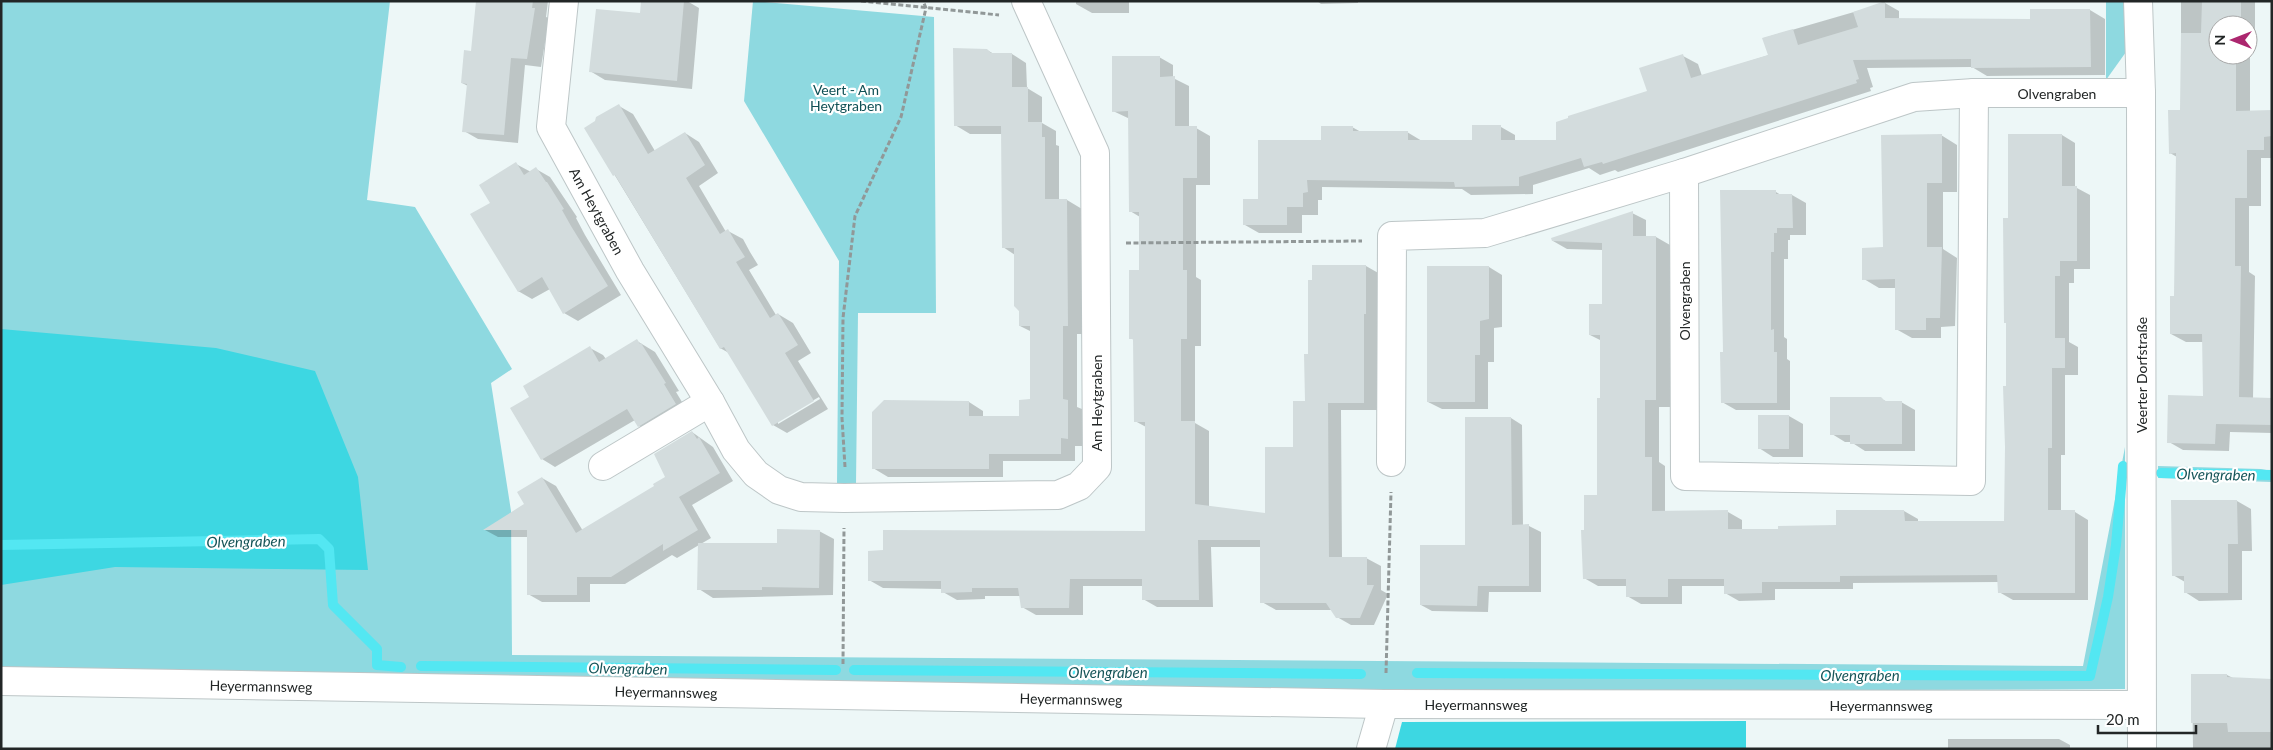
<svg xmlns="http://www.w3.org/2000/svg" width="2273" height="750" viewBox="0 0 2273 750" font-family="Lato,sans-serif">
<rect width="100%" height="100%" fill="#edf7f7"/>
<g fill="#8ed9e0">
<polygon points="1,1 390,1 367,200 415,207 512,369 491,383 511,511 512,655 2083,666 2125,447 2125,689 1399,692 1,667"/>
<polygon points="753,1 934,17 936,313 858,313 856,484 837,484 839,261 744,101"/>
<polygon points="2106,1 2126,1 2126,52 2106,80"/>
<polygon points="2158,466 2261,469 2272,471 2272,482 2158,478"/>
</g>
<g fill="#3dd7e2">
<polygon points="1,329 216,348 315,371 358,477 368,570 115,567 1,585"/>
<polygon points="1746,721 1746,749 1395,749 1402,722"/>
</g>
<g fill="#0003" fill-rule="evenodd">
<polygon points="477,1 548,1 546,17 549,18 541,67 525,65 518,143 478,139 464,131 468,86 462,83 472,52"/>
<polygon points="642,1 687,1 699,8 692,89 605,80 590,71 641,15"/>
<polygon points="1076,1 1129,1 1129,13 1092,13 1076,4"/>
<polygon points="1317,1 1358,1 1358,3 1321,4"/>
<path d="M2181,1L2255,2V41H2250V112L2272,111V158H2261V206H2249V272L2255,276L2253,399H2272V433L2230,432L2229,451L2183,450L2169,442L2204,397L2203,342H2186L2171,334L2175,298L2177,157L2170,153L2181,111ZM2218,25H2248V55H2218Z"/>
<polygon points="1885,3 1899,11 1899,19 2031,20 2090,10 2105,19 2105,75 1987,76 1972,67 1867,68 1873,87 1870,88 1871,91 1618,172 1615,170 1600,175 1589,168 1533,185 1533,194 1471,195 1462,189 1322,187 1322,200 1318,200 1318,215 1302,215 1302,233 1259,233 1245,225 1259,200 1323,141 1352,127 1361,132 1407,132 1422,141 1473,142 1501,127 1515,135 1515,142 1557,142 1648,92 1683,56 1698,64 1702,76 1769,55 1764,38"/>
<polygon points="987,50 994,54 1012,54 1026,63 1027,88 1042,97 1042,123 1056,131 1056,145 1059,146 1059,200 1067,200 1082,209 1082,334 1077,334 1077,407 1082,409 1082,446 1075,446 1075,461 1003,461 1003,477 888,477 873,468 969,402 983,411 983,417 1020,417 1032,401 1032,332 1020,326 1015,255 1003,247 1002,134 970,134 955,125"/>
<polygon points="1159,57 1173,65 1173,78 1189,86 1189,128 1196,128 1210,136 1210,185 1196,185 1196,277 1201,280 1201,346 1195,346 1195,423 1209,431 1209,507 1266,515 1294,448 1306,403 1309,355 1366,266 1380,274 1380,321 1377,321 1377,410 1341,410 1342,558 1366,558 1381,566 1381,590 1388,594 1374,625 1351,625 1337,617 1333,610 1276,610 1262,602 1262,547 1211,547 1213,607 1157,607 1143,599 1143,586 1083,586 1083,615 1036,615 1022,607 1020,596 985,596 985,599 957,600 943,592 943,589 883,588 869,580 1146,532 1146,427 1135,421 1135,341 1131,338 1140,272 1140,217 1130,211 1130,119 1113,111"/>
<path d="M619,106L633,114L655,151L685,133L699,142L718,173L699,186L726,232L728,231L743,239L750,252L758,265L749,270L776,315L778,314L793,323L811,353L798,361L828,409L787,433L773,425L729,353L720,348L586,128ZM819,397L820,399L778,424V421Z"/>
<polygon points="1941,135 1957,145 1957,192 1943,192 1943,249 1957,258 1955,326 1941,327 1941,338 1912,338 1896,329 1896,288 1879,288 1864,279 1884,249"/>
<polygon points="2062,135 2075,143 2075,187 2090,195 2090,269 2074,269 2074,283 2069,283 2069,342 2078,347 2078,375 2065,375 2065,455 2061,455 2061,512 2075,512 2088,520 2088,600 2013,600 1999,592 1999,582 1853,583 1853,589 1775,589 1775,600 1739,601 1725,593 1725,586 1682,586 1682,604 1641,604 1627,596 1627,586 1598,586 1584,578 1585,532 1598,496 1602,341 1590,335 1603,305 1603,250 1567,249 1553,241 1632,213 1646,220 1646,237 1656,237 1670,245 1670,407 1659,407 1659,462 1665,466 1665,512 1728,512 1742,520 1742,531 1779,531 1837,526 1904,511 1918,519 1918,522 2005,522 2009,219"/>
<polygon points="516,164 531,172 536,169 550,177 577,217 576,218 585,235 621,295 578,321 564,313 550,289 532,299 518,291 492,203"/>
<polygon points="1776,192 1781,195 1792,195 1806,203 1806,235 1790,235 1790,240 1788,240 1788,259 1784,259 1784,337 1787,339 1787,359 1790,361 1790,410 1736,410 1722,402 1724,353"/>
<polygon points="1489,267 1502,275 1502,327 1494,328 1494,362 1488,362 1488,409 1442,409 1428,402"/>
<polygon points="637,341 655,352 679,391 676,392 688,412 652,434 639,426 635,420 555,467 542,459 531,397 590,348 603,355 606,359"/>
<polygon points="1881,399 1888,402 1901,402 1915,410 1915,451 1865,451 1851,442 1845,442 1832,434"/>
<polygon points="1789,416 1803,424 1803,457 1773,457 1759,448"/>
<polygon points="1511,418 1522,425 1523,526 1529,526 1541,532 1541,592 1489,592 1488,612 1432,611 1421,605 1466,546"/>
<polygon points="692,432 713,447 733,481 692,505 711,538 699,545 778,545 819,531 834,539 833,595 713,598 699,589 699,545 677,558 672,555 625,584 590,584 590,602 542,602 528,594 528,537 498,537 485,530 526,504 542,478 556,486 583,531 656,487 667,477"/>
<polygon points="2237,501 2251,509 2252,551 2242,551 2242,600 2199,601 2185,592 2185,582 2173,575"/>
<polygon points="2192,675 2227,675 2233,678 2272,680 2272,749 2193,749"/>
<polygon points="1948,739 2059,739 2070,745 2070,749 1948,749"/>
</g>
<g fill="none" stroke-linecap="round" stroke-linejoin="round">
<g stroke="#53e7f2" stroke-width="10">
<polyline points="2161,473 2272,475"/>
<polyline points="1,545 319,539 329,549 333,605 377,649 377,665 401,667"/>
<polyline points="421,666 836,670"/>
<polyline points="854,670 1361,674"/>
<polyline points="1417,673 2090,676 2108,597 2116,545 2123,466"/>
</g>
</g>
<g fill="#d3dcdd">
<polygon points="476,1 533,1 532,8 535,8 527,59 511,58 504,135 462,132 467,84 461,83 464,50 471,51"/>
<polygon points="641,1 684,1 677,81 589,72 596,9 640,13"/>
<polygon points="1885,1 1885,18 2030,19 2030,9 2090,9 2091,67 1971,68 1971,59 1853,60 1859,79 1856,80 1857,83 1603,164 1602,162 1584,167 1581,158 1519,177 1519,186 1455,187 1454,182 1307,180 1308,192 1303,193 1303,207 1287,207 1287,225 1243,225 1243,199 1258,199 1258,140 1321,140 1321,126 1353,126 1353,131 1408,131 1408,140 1472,140 1472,125 1501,125 1501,140 1556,140 1556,122 1568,118 1568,116 1647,91 1639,68 1683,54 1691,78 1768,55 1762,38 1793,29 1798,45 1858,27 1853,12"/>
<polygon points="2202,1 2241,1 2241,25 2218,25 2218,55 2236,55 2236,111 2272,110 2272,136 2264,137 2264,150 2247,150 2247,198 2235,198 2235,266 2241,266 2239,397 2272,398 2272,425 2216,424 2215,444 2167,443 2168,395 2203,396 2202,334 2170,334 2170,296 2174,296 2176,153 2169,154 2168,110 2180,110 2181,33 2201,33"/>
<polygon points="953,48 987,49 991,53 1012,53 1012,87 1028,87 1028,122 1042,122 1042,137 1045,137 1045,199 1067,199 1068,326 1063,326 1063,399 1068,400 1068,439 1061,438 1061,454 989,454 989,469 872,469 872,412 884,400 969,401 969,416 1019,416 1019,400 1030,399 1030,326 1019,326 1019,311 1014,306 1014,248 1002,248 1001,126 954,126"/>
<polygon points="1112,56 1160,56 1160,77 1175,76 1175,126 1197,126 1197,178 1183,178 1183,270 1187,270 1187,339 1181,339 1181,421 1195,421 1195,504 1265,513 1265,447 1293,447 1293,401 1305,401 1304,354 1308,354 1308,280 1312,280 1312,265 1366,265 1366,314 1364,314 1364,403 1328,403 1329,557 1367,557 1367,585 1374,585 1360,618 1336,618 1326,603 1260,603 1260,540 1198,540 1199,600 1142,600 1142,579 1070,579 1069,608 1021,608 1018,588 972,588 972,592 941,593 941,581 868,581 868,551 883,550 883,530 1145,531 1145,422 1134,422 1133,339 1129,339 1129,270 1139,270 1139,212 1129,212 1128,111 1112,112"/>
<polygon points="619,104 648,154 685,132 705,165 686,178 720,234 728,229 736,243 745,257 736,262 770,318 778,313 798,345 785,353 814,401 772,426 724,347 720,349 615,175 613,176 584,128 595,121 596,117"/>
<polygon points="1942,134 1942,183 1927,183 1927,247 1942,247 1940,318 1926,318 1926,330 1895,330 1895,279 1862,280 1862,248 1883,247 1881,135"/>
<polygon points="2008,134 2062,134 2062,186 2077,186 2077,261 2060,261 2060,276 2055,276 2055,338 2065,338 2065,368 2052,368 2052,448 2048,448 2048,510 2075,510 2075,593 1998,593 1997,575 1840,576 1840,582 1762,582 1762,593 1724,594 1724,579 1668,579 1668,597 1626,597 1626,579 1583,579 1581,530 1584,530 1584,495 1597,495 1597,398 1600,398 1600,335 1589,335 1589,304 1602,304 1602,243 1552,241 1551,238 1633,211 1633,236 1656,236 1656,400 1645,400 1645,457 1652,457 1652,511 1728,510 1728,529 1778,529 1778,526 1836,525 1836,510 1904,510 1905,521 2004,521 2005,447 2003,386 2006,386 2006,323 2004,323 2003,218 2008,218"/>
<polygon points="516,162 524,175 536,167 546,182 547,182 564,209 562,210 571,226 608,286 563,314 542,277 518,292 470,214 490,203 479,185"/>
<polygon points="1720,190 1776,190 1776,194 1792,194 1793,228 1777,228 1777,233 1774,233 1774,252 1771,252 1771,330 1774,329 1774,352 1777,352 1777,403 1721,403 1720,352 1723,352"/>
<polygon points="1427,266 1489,266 1489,319 1480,321 1480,355 1475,355 1475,402 1427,402"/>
<polygon points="637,339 640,344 641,343 666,383 664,384 676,404 638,427 627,409 541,460 510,408 529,397 523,386 590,346 599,362"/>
<polygon points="1830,397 1881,397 1885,401 1902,401 1902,444 1850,444 1850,435 1830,435"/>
<rect x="1758" y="415" width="31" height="34"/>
<polygon points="1465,417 1511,417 1512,525 1529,524 1529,586 1478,586 1477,606 1420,605 1420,545 1465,545"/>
<polygon points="692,431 697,439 699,437 720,473 679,497 698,530 663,551 663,544 611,577 577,577 577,595 527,595 527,530 483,530 524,504 517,492 542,477 576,533 654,486 653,484 665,477 654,454"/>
<polygon points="2171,500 2237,500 2238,544 2228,544 2228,593 2184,593 2184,576 2172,576"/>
<polygon points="777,529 820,530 819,588 762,587 762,590 697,590 698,543 777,543"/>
<polygon points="2191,674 2227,674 2227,677 2272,679 2272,732 2228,732 2227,723 2191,723"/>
</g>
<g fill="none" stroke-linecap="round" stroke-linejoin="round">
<g stroke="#bdc6c7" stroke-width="30">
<g id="minor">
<polyline points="564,1 551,127 630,271 710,402 736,450 756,474 779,490 801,497 844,498 1058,495 1079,486 1097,467 1095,153 1026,1"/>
<polyline points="2138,1 2141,93 2142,749"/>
<polyline points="1684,173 1685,476 1971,481 1974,93"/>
<polyline points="1391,462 1392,236 1485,233 1684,173 1914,97 1974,93 2141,93"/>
<polyline points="603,466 710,402"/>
<polyline points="1,681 1384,704 2141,705"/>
<polyline points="1371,749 1384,704"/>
</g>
</g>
<g stroke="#919898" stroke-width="3" stroke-dasharray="5 2.5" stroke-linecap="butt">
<polyline points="861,1 999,15"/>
<polyline points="1126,243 1362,241"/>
<polyline points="845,467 842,418 843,318 855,216 901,117 926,8 923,1"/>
<polyline points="843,664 844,528"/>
<polyline points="1386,673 1391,492"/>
</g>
<use href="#minor" stroke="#fff" stroke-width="28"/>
</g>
<g text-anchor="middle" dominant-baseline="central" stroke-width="4.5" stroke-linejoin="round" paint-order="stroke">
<g font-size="14" fill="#0f5055" stroke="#fff">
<text x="846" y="89">Veert - Am<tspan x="846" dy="16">Heytgraben</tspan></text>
</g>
<g font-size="14" fill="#222626" stroke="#fff">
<text x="2057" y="93">Olvengraben</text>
<text transform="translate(597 211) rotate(61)">Am Heytgraben</text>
<text transform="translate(1684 301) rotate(-90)">Olvengraben</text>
<text transform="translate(2141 375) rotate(-90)">Veerter Dorfstraße</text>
<text transform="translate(1096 403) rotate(-90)">Am Heytgraben</text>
<text transform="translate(261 686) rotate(1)">Heyermannsweg</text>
<text transform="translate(666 692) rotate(1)">Heyermannsweg</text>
<text transform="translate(1071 699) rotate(1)">Heyermannsweg</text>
<text x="1476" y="704">Heyermannsweg</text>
<text x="1881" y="705">Heyermannsweg</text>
</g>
<g font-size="15" font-style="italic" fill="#165559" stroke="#fff">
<text transform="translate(2216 474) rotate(1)">Olvengraben</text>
<text transform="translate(246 541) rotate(-1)">Olvengraben</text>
<text transform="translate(628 668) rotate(1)">Olvengraben</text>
<text x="1108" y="672">Olvengraben</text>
<text x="1860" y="675">Olvengraben</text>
</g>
</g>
<rect width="2273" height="750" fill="none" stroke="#222626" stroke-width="5"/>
<g transform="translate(2233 40) rotate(270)"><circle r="24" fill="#ffffff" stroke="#a7a8a8"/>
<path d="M0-4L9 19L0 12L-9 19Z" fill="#ac276f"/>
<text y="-8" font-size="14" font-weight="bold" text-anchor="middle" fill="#222626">N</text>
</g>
<path d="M2098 725v8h98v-8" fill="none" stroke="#222626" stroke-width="2.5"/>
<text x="2106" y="725" font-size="15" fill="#222626" stroke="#ffffff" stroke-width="4" paint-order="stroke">20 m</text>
</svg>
